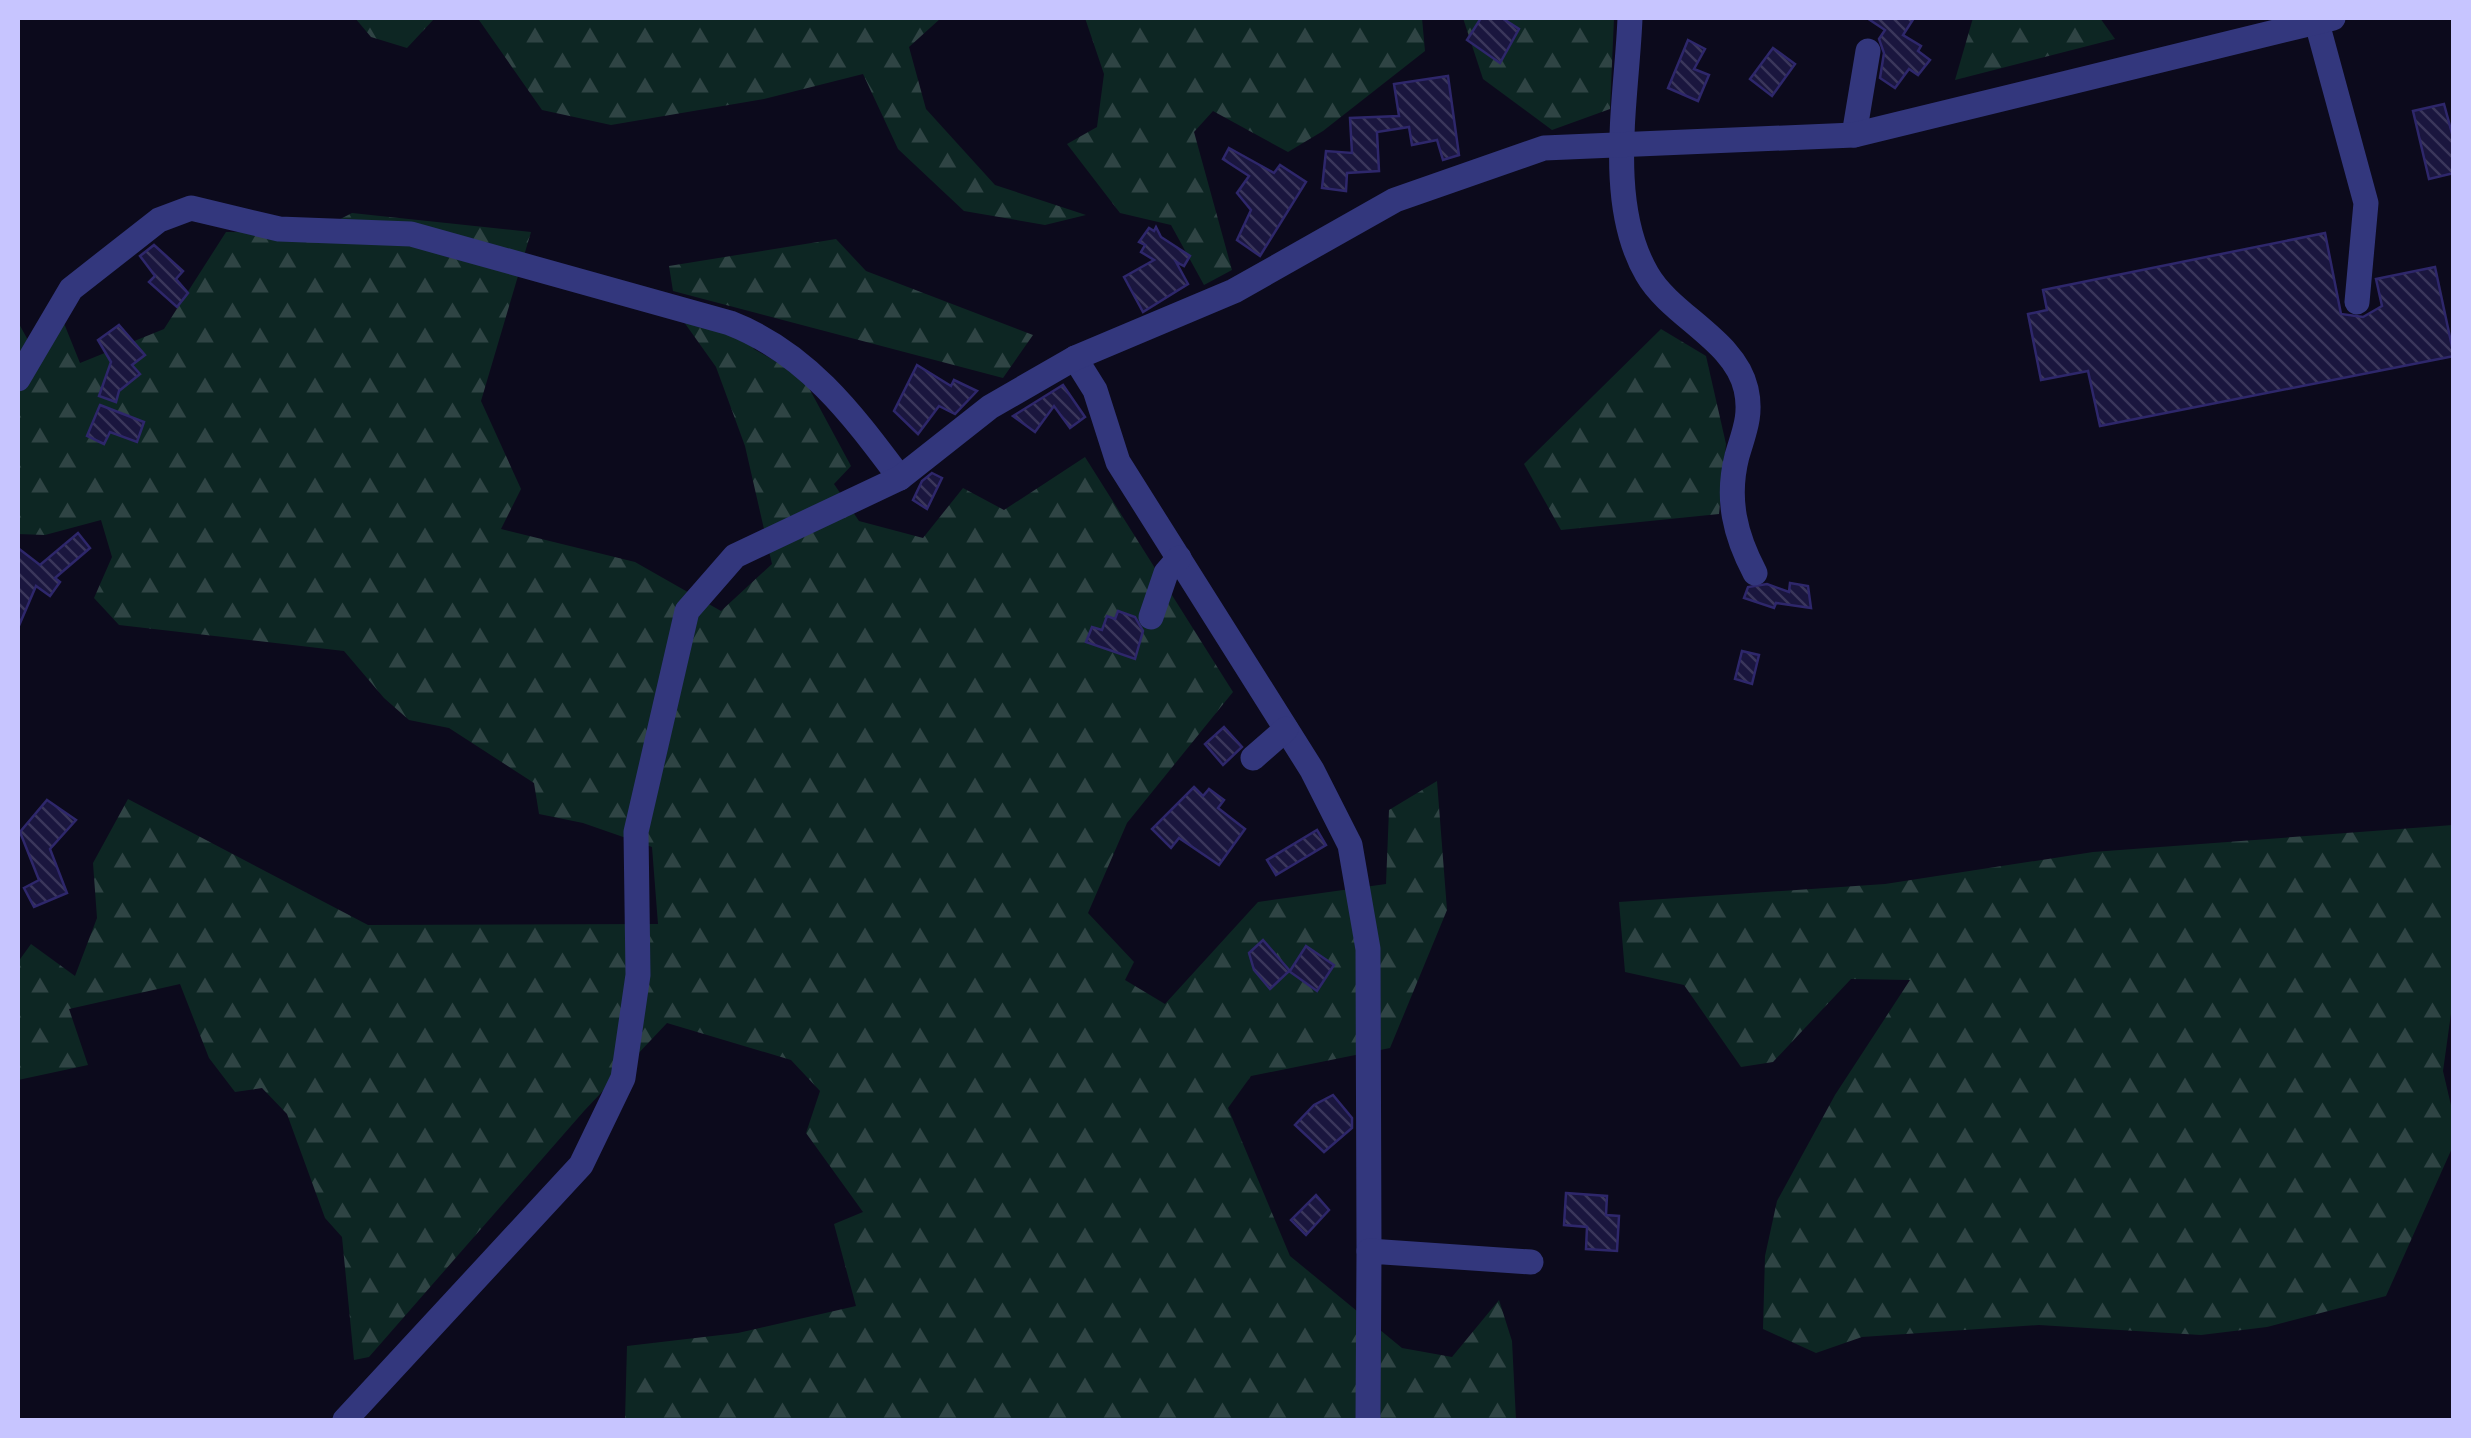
<svg xmlns="http://www.w3.org/2000/svg" width="2471" height="1438" viewBox="0 0 2471 1438" font-family="Signika,sans-serif">
<defs>
<pattern id="forest-firs" width="22" height="20" patternUnits="userSpaceOnUse" patternTransform="scale(2.5)"><rect width="22" height="20" fill="#0d2623"/><path d="M5 1l3.5 6h-7zM16 11l3.5 6h-7z" fill="#2f4444"/></pattern>
<pattern id="building-back-hatch" width="6" height="6" patternUnits="userSpaceOnUse" patternTransform="scale(2.5)"><rect width="6" height="6" fill="#1a163e"/><path d="M-1 5l2 2M0 0l6 6M5-1l2 2" fill="none" stroke="#3a365b"/></pattern>
</defs>
<rect width="100%" height="100%" fill="#0c0a1c"/>
<g fill="url(#forest-firs)">
<polygon points="355,18 941,18 909,47 926,109 995,185 1086,215 1045,225 964,211 898,149 863,74 764,99 611,125 542,110 479,20 434,19 407,48 371,37"/>
<polygon points="1085,18 1422,18 1425,51 1323,131 1288,152 1213,111 1194,132 1232,270 1204,285 1171,225 1120,213 1067,144 1097,127 1104,74"/>
<polygon points="1463,18 1614,18 1610,109 1552,130 1483,79"/>
<polygon points="1973,18 2100,18 2115,39 1955,80"/>
<polygon points="352,213 531,232 481,401 521,489 501,529 635,562 721,611 772,564 745,446 716,367 684,322 738,319 754,349 803,377 851,466 834,484 859,521 923,538 963,488 1004,510 1085,457 1233,692 1127,823 1088,913 1134,962 1125,980 1165,1004 1258,902 1386,884 1389,810 1437,781 1447,910 1390,1048 1251,1076 1228,1108 1290,1256 1402,1348 1452,1357 1499,1300 1512,1341 1516,1420 625,1420 627,1346 738,1333 856,1306 834,1224 863,1212 806,1133 820,1091 791,1060 667,1023 584,1111 369,1357 354,1360 342,1237 325,1218 287,1114 262,1088 235,1092 209,1058 180,984 69,1009 88,1065 18,1080 18,962 31,944 75,976 97,918 93,863 128,799 368,925 658,924 652,847 583,823 539,814 534,783 449,728 409,720 384,698 344,651 119,625 94,598 112,557 101,520 45,535 18,534 18,322 29,342 61,316 80,363 164,329 226,232 313,233"/>
<polygon points="836,239 866,271 1033,335 1003,378 673,291 669,266"/>
<polygon points="1661,329 1706,356 1726,444 1719,514 1561,530 1524,464"/>
<polygon points="2453,825 2454,992 2443,1071 2453,1114 2453,1146 2386,1296 2267,1327 2201,1335 2039,1325 1862,1337 1816,1353 1763,1329 1765,1256 1777,1201 1835,1095 1910,980 1851,979 1773,1062 1741,1067 1684,985 1625,972 1619,902 1885,884 2093,852"/>
</g>
<g fill="url(#building-back-hatch)" stroke="#2e276b" stroke-width="2.5">
<polygon points="1481,18 1502,18 1519,29 1500,63 1467,40"/>
<polygon points="1867,18 1914,18 1903,35 1921,46 1918,51 1930,60 1918,75 1909,69 1895,88 1880,78 1884,53 1879,39 1885,30"/>
<polygon points="1688,40 1705,49 1694,69 1709,75 1698,101 1668,88"/>
<polygon points="1773,48 1795,64 1772,96 1750,79"/>
<polygon points="1448,76 1459,155 1443,160 1437,140 1412,145 1409,127 1377,132 1379,171 1347,173 1346,191 1322,188 1326,151 1352,153 1350,118 1399,116 1394,84"/>
<polygon points="2444,104 2454,141 2454,173 2429,179 2413,111"/>
<polygon points="1229,148 1274,173 1280,165 1306,182 1260,256 1237,240 1251,210 1237,193 1249,176 1223,159"/>
<polygon points="1156,227 1161,237 1190,256 1184,266 1176,262 1188,284 1143,312 1124,277 1154,260 1141,252 1145,245 1139,242 1149,228 1154,231"/>
<polygon points="2325,233 2341,314 2363,317 2382,306 2376,279 2435,267 2454,356 2100,426 2088,371 2041,380 2028,314 2047,310 2043,290"/>
<polygon points="154,245 183,271 176,279 188,293 177,307 149,282 155,276 140,256"/>
<polygon points="119,325 145,355 132,365 140,374 119,391 116,402 99,396 111,362 98,340"/>
<polygon points="917,365 951,386 954,380 977,391 955,414 939,406 918,434 894,411"/>
<polygon points="1063,385 1085,417 1070,428 1054,406 1035,432 1013,416"/>
<polygon points="100,405 144,422 137,442 110,432 104,444 87,436"/>
<polygon points="932,473 942,478 927,509 913,500 922,481"/>
<polygon points="78,533 90,548 55,578 60,582 50,596 36,586 18,628 18,548 40,565"/>
<polygon points="1790,583 1808,586 1811,608 1776,603 1774,608 1744,598 1748,587 1767,584 1789,592"/>
<polygon points="1118,611 1135,617 1143,631 1135,659 1086,642 1092,627 1102,630 1107,616 1115,619"/>
<polygon points="1742,651 1759,655 1752,684 1735,679"/>
<polygon points="1224,727 1242,747 1223,765 1205,744"/>
<polygon points="1194,787 1203,796 1209,789 1224,800 1218,808 1245,829 1219,865 1179,838 1171,848 1152,829"/>
<polygon points="47,800 76,820 50,849 67,893 34,907 24,888 39,880 20,832"/>
<polygon points="1317,830 1326,845 1276,875 1267,860"/>
<polygon points="1263,940 1290,971 1306,946 1334,965 1317,991 1289,971 1270,989 1254,970 1249,953"/>
<polygon points="1333,1095 1352,1118 1352,1128 1324,1152 1295,1125 1314,1105"/>
<polygon points="1566,1193 1607,1196 1606,1215 1619,1216 1617,1251 1586,1249 1587,1227 1564,1225"/>
<polygon points="1316,1195 1329,1210 1306,1235 1291,1220"/>
</g>
<g fill="none" stroke-linecap="round" stroke-linejoin="round">
<g stroke="#33377d" stroke-width="25">
<path d="M1630,18C1627,97 1605,202 1647,274C1671,316 1735,340 1746,389C1752,415 1744,432 1737,456C1726,499 1735,535 1755,573"/>
<polyline points="2317,23 2366,203 2357,302"/>
<polyline points="1854,135 1868,51"/>
<polyline points="1075,358 1095,390 1118,462 1312,770 1350,845 1368,949 1369,1251"/>
<path d="M18,379L71,289L159,220L191,208L279,229L411,234L730,323C807,353 852,414 900,478"/>
<polyline points="1151,617 1166,573 1179,558"/>
<polyline points="1253,758 1286,729"/>
<polyline points="345,1420 581,1165 623,1078 638,975 636,832 687,611 735,556 900,478 990,407 1075,358 1234,291 1395,200 1544,148 1854,135 2333,18"/>
<polyline points="1368,1420 1369,1251 1531,1262"/>
</g>
</g>
<rect width="2471" height="1438" fill="none" stroke="#c7c5ff" stroke-width="40"/>
</svg>
